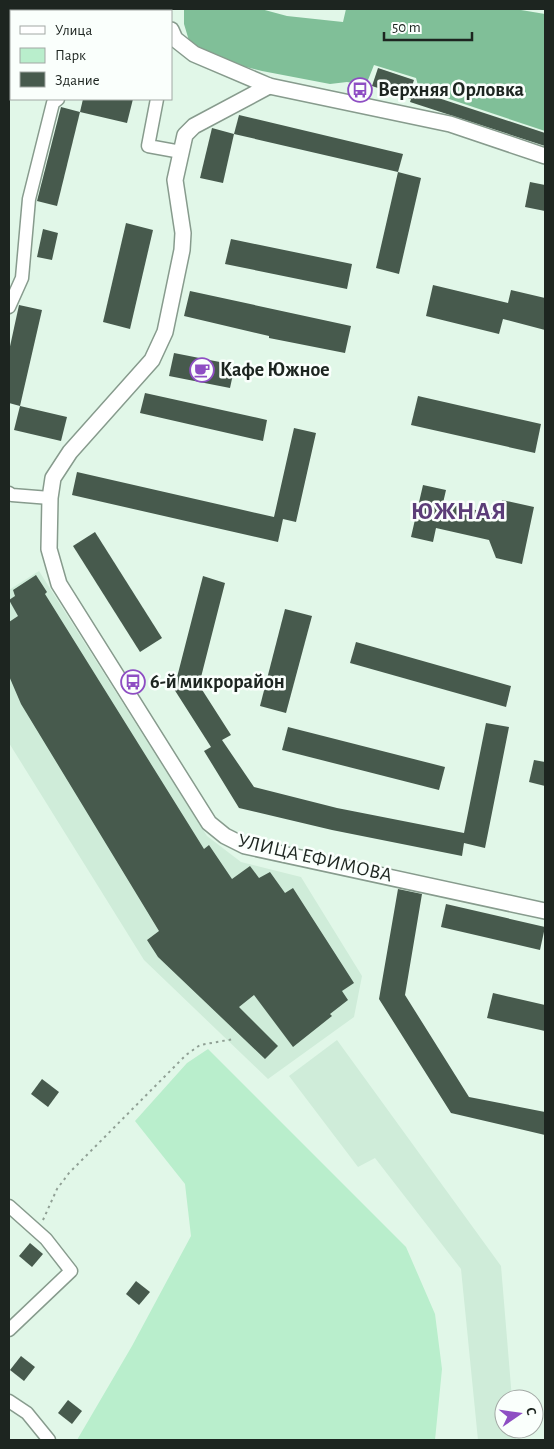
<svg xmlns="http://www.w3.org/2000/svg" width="554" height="1449" viewBox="0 0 554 1449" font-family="'Alegreya Sans',sans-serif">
<rect width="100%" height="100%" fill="#e1f7e8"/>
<g fill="#cfecd9">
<polygon points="39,571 207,836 241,862 301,877 362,976 354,1017 268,1079 144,960 9,743 9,590"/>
<polygon points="337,1040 501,1266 512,1399 504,1399 504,1429 515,1429 516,1440 478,1440 461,1269 375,1158 358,1167 289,1076"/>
</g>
<polygon fill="#b9eecc" points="208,1049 406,1247 435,1314 442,1369 435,1440 77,1440 132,1346 191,1236 185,1184 135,1121 187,1063"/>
<polygon fill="#80bf98" points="184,9 261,9 287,16 343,22 346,9 515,9 545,14 545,131 419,89 416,78 374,65 366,85 347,82 330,84 262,71 234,64 190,44 184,24"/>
<g fill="#475a4d">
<polygon points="378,68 414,80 411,89 545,133 545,146 410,102 411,99 372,86"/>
<polygon points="83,99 133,99 127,123 80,112"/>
<polygon points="61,107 80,112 57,206 37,201"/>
<polygon points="239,115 403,154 398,172 234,134"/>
<polygon points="212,128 234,134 223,183 200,178"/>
<polygon points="398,172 421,178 399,274 376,268"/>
<polygon points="530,182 545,185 545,211 525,207"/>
<polygon points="126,223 153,230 130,329 103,322"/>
<polygon points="43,229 58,233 52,260 37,257"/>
<polygon points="231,239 352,264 347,289 225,264"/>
<polygon points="433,285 508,303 511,290 545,298 545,330 503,319 499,334 426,316"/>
<polygon points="190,291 351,326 345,353 269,338 269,336 184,316"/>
<polygon points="19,305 42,310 20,406 9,403 9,351"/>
<polygon points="174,353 235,365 230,388 169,376"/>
<polygon points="145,393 267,420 263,441 140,413"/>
<polygon points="418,396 541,424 535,453 411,425"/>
<polygon points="20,406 67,417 61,441 14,430"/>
<polygon points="294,428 316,433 296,522 283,519 278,542 72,495 77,472 274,517"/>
<polygon points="423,485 446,490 443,503 499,515 502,500 534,507 522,564 496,558 489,540 436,528 433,542 411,537"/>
<polygon points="95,532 162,638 140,652 73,546"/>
<polygon points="36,575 47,592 45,594 204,849 209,845 232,879 250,866 259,878 270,872 285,893 293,888 354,983 342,991 348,1000 330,1014 332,1016 293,1047 254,995 239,1007 278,1046 265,1059 158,957 147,940 159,931 21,704 9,676 9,622 18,616 9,600 15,596 13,590"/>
<polygon points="203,576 225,583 199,685 231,735 222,740 254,787 337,808 464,833 486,723 509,727 485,848 464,843 462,856 332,830 239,808 204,751 211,747 174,689"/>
<polygon points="285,609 312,616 286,713 260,706"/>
<polygon points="356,642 511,686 506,707 350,663"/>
<polygon points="288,727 445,767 439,790 282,750"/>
<polygon points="534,760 545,762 545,786 529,782"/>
<polygon points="398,889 422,894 405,995 469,1097 545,1112 545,1135 451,1113 379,999"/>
<polygon points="446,904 545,927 540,950 441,927"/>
<polygon points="493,993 545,1005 545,1031 487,1018"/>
<polygon points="42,1079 59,1092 48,1107 31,1094"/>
<polygon points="30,1243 43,1254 32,1267 19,1256"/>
<polygon points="136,1281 150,1292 139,1305 126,1294"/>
<polygon points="21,1356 35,1367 24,1381 10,1370"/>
<polygon points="68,1400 82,1411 72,1424 58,1413"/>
</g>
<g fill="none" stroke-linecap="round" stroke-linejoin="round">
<g stroke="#879b8d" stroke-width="15">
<g id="minor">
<polyline points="157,99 148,146 181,152"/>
<polyline points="9,307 22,278 29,199 53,103 58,99"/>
<polyline points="9,493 12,495 50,498"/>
<polyline points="9,1206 46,1239 71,1271 9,1330"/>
<polyline points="9,1401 27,1413 49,1440"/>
</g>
</g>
<g stroke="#879b8d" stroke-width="18">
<g id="tertiary">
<polyline points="162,9 163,11"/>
<polyline points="171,30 175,39 194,54 269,86 450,124 545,156"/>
<polyline points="269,86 194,126 185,135 175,180 183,233 182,250 165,332 152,360 70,452 53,478 50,498 49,549 59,584 209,823 225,836 245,846 545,911"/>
</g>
</g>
<polyline stroke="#90a095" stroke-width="2" stroke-dasharray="2.5 4" stroke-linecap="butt" points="43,1220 57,1189 69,1173 186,1055 200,1045 234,1039"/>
<use href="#minor" stroke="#fff" stroke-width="12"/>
<use href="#tertiary" stroke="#fff" stroke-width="15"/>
</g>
<defs>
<g id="bus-ring" transform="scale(1.25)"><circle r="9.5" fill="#fafffc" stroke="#8e4ec3" stroke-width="1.5"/><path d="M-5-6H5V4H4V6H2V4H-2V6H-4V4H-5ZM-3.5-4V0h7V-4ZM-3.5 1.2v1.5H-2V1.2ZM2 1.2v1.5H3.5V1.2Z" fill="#8e4ec3"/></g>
<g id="cafe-ring" transform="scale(1.25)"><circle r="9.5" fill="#fafffc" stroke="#8e4ec3" stroke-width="1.5"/><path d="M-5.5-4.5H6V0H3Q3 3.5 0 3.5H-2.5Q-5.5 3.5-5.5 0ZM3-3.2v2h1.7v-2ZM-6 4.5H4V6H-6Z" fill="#8e4ec3"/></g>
</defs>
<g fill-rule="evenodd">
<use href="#bus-ring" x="360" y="90"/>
<use href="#cafe-ring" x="202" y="370"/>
<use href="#bus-ring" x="133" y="682"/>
</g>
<g text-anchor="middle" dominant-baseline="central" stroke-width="5" stroke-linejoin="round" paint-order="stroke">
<g font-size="20" font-weight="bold" fill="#1d2520" stroke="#fafffc" text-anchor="start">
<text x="378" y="90">Верхняя Орловка</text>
<text x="220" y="370">Кафе Южное</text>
<text x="150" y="682">6-й микрорайон</text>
</g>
<g font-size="20" fill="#1d2520" stroke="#fafffc">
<text transform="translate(315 858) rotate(13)">УЛИЦА ЕФИМОВА</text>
</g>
<g font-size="25" font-weight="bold" letter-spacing="1" fill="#5c3d78" stroke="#fafffc">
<text x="459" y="511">ЮЖНАЯ</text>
</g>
</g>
<rect width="554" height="1449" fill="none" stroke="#1d2520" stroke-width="20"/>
<rect x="10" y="10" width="162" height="90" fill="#fafffc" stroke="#a2a8a4"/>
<rect x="20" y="26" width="25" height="8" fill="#ffffff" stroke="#a2a8a4"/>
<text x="55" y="35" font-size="15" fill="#1d2520">Улица</text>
<rect x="20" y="48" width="25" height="15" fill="#b9eecc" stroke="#a2a8a4"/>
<text x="55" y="60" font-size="15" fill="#1d2520">Парк</text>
<rect x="20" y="72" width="25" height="15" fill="#475a4d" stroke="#a2a8a4"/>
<text x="55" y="85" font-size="15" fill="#1d2520">Здание</text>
<g transform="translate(519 1414) rotate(77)"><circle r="24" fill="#fafffc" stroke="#a2a8a4"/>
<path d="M0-4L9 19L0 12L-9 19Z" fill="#8e4ec3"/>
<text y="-8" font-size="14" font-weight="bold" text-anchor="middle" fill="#1d2520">С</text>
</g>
<path d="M384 32v8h88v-8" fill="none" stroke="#1d2520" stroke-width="2.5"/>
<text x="392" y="32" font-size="15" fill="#1d2520" stroke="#fafffc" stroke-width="4" paint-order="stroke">50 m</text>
</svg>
